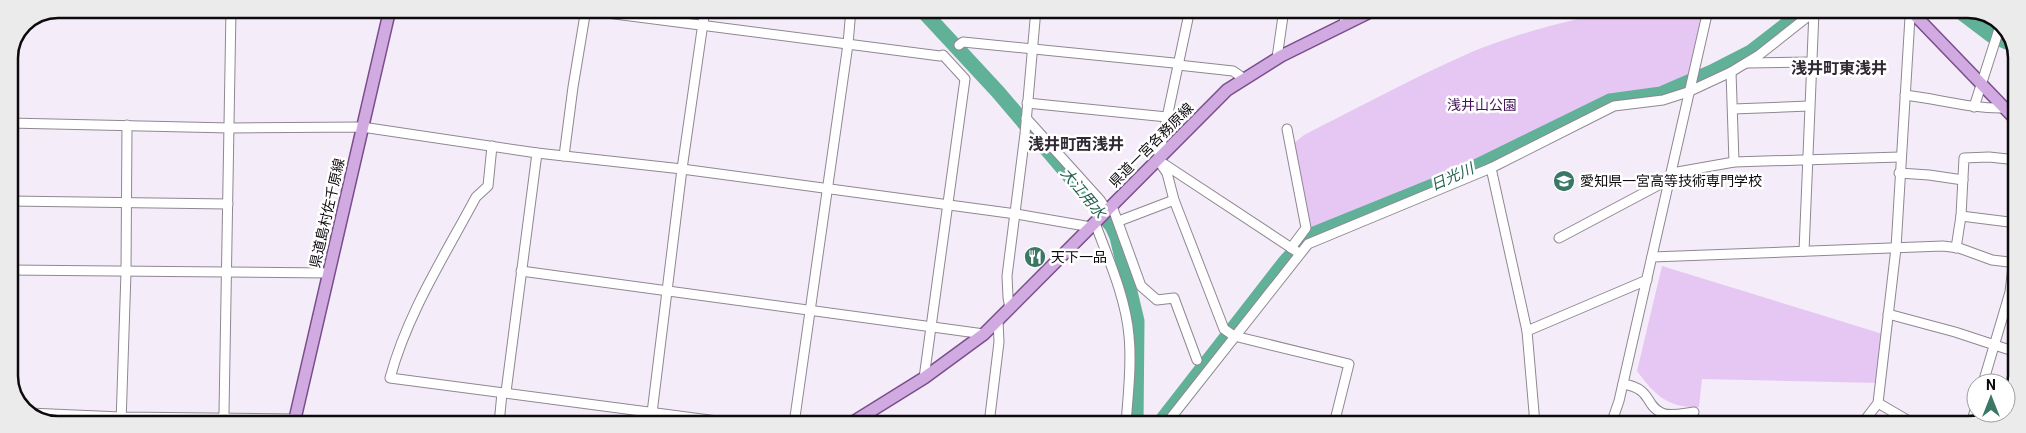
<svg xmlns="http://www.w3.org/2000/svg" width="2026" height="433" viewBox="0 0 2026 433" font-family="Roboto,'Noto Sans JP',sans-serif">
<rect width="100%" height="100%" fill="#f4ecf8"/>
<g fill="#e6c7f4">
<path d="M1635,9L1703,10L1688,75L1661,86L1610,99L1504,153L1418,192L1311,231L1294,143L1304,135C1357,108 1411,79 1465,55C1513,34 1583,15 1635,9Z"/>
<path d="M1662,266L1886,335L1887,339L1878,359L1880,383L1702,379L1699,407C1667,408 1655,395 1637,371Z"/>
</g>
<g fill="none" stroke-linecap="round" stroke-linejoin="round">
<g stroke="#61b198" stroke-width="15">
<polyline points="921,9 998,92 1112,226 1117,237 1137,321 1136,424"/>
<polyline points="1958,10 1991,35 2014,45"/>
<polyline points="1159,424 1285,262 1309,236 1455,177 1610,101 1661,94 1712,72 1751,52 1805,10"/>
</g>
<g stroke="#8f8792" stroke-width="11">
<g id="minor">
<polyline points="576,9 940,56 943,55 965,79 924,378"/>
<polyline points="1344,24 1347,9"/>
<polyline points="959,45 963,42 1174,63 1178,65 1233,71 1243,78"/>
<polyline points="1277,58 1284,9"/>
<polyline points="1747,63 1811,62"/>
<polyline points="1731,72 1734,162"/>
<path d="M1905,95C1939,99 1971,109 2005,108"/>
<polyline points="1027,103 1167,117"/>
<polyline points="1974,107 2001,23"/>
<polyline points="1733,109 1809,106"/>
<polyline points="1026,118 1100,200 1107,211"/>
<polyline points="9,123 230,128 362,127 537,153 682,169 1016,214 1091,227"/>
<polyline points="1287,129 1306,228 1291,248"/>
<path d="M492,146L488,186L476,197C445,255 407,314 390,378L740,424"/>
<polyline points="564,156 573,87 586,9"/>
<polyline points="1158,160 1190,9"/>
<polyline points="1491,168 1527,331 1535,424"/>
<polyline points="1672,173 1734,162 1900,157"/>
<polyline points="1899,173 1929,175 1963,180"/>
<polyline points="9,201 228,204"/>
<polyline points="1112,206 1141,286 1157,300 1174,298 1197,360"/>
<polyline points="1961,216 2017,223"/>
<polyline points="1119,221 1174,200"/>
<path d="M1095,223C1108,258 1126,298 1129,336C1132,365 1128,395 1126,424"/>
<polyline points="1559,238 1670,179"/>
<polyline points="9,247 12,49"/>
<polyline points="1956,248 1961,216 1964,158 1989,157 2017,160"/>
<polyline points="1804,251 1814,11"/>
<polyline points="1299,253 1158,160 1167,173 1174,200 1224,329 1234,336 1349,364 1334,424"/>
<polyline points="1652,257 1943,246 1959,248 1992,260 2017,263"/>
<path d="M9,270C116,272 222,271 329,273"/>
<polyline points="521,271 984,334"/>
<polyline points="1010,309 1008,297 1007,276 1025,134 1036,9"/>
<polyline points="1888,314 1955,332 2016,352"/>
<polyline points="1527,331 1647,280"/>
<polyline points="1983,383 2010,292 2017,233"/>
<path d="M1623,384C1653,389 1644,405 1662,413C1671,417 1684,413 1694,412"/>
<polyline points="506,392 537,153"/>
<polyline points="1878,403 1914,424"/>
<polyline points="29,413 121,417 295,419"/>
<polyline points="652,413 682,169 705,9"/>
<polyline points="121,423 126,272 127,125"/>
<polyline points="222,423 224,413 231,9"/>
<polyline points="499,424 502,393"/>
<polyline points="647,424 649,412"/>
<polyline points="794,424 848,44 851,9"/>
<polyline points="989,424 999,342 998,321"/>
<polyline points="1166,424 1308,244 1491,168 1614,106 1663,100 1688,92 1731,72 1759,55 1816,10"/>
<polyline points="1611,424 1619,401 1708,10"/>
<polyline points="1862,424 1878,403 1896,248 1910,17 1912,13"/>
<polyline points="1971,424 1976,407"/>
</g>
</g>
<g stroke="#794e8b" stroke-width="14">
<g id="major">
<polyline points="1910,10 2017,121"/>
<polyline points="294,423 390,9"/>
<polyline points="850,424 924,378 984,334 1227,90 1281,56 1376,9"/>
</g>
</g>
<use href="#minor" stroke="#fff" stroke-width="9"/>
<use href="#major" stroke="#d1aae2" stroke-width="11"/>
</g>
<defs>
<g id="school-disc" transform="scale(1.125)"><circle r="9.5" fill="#3a7865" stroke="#fff"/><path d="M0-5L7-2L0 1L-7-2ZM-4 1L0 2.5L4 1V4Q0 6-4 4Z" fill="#fff"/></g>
<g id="restaurant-disc" transform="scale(1.125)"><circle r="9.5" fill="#3a7865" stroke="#fff"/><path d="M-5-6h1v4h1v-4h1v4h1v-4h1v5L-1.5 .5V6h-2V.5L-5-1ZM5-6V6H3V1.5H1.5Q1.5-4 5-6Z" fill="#fff"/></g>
</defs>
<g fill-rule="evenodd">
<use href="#school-disc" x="1564" y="181"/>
<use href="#restaurant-disc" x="1035" y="257"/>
</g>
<g text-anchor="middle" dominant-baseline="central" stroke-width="5" stroke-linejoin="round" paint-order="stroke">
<g font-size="14" fill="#461557" stroke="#fff">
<text x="1482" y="105">浅井山公園</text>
</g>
<g font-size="14" fill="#0d0a0e" stroke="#fff">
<text transform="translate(1151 145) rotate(-45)">県道一宮各務原線</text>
<text transform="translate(327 213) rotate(-77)">県道島村佐千原線</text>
</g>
<g font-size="14" fill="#0d0a0e" stroke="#fff" text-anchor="start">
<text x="1580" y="181">愛知県一宮高等技術専門学校</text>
<text x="1051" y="257">天下一品</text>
</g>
<g font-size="15" font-style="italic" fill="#22614f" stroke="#fff">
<text transform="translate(1452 177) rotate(-24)">日光川</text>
<text transform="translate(1083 193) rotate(50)">大江用水</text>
</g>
<g font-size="16" font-weight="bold" fill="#302933" stroke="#fff">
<text x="1839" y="68">浅井町東浅井</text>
<text x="1076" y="144">浅井町西浅井</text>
</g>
</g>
<path d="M0 0H2026V433H0ZM58 18H1968A40 40 0 0 1 2008 58V376A40 40 0 0 1 1968 416H58A40 40 0 0 1 18 376V58A40 40 0 0 1 58 18Z" fill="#ecebec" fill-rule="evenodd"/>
<path fill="none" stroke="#0d0a0e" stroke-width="2.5" d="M58 18H1968A40 40 0 0 1 2008 58V376A40 40 0 0 1 1968 416H58A40 40 0 0 1 18 376V58A40 40 0 0 1 58 18Z"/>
<g transform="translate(1991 398)"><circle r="24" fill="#ffffff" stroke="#9e9d9f"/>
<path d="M0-4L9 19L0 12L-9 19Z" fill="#3a7865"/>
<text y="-8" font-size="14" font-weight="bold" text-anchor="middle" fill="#0d0a0e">N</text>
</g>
</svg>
